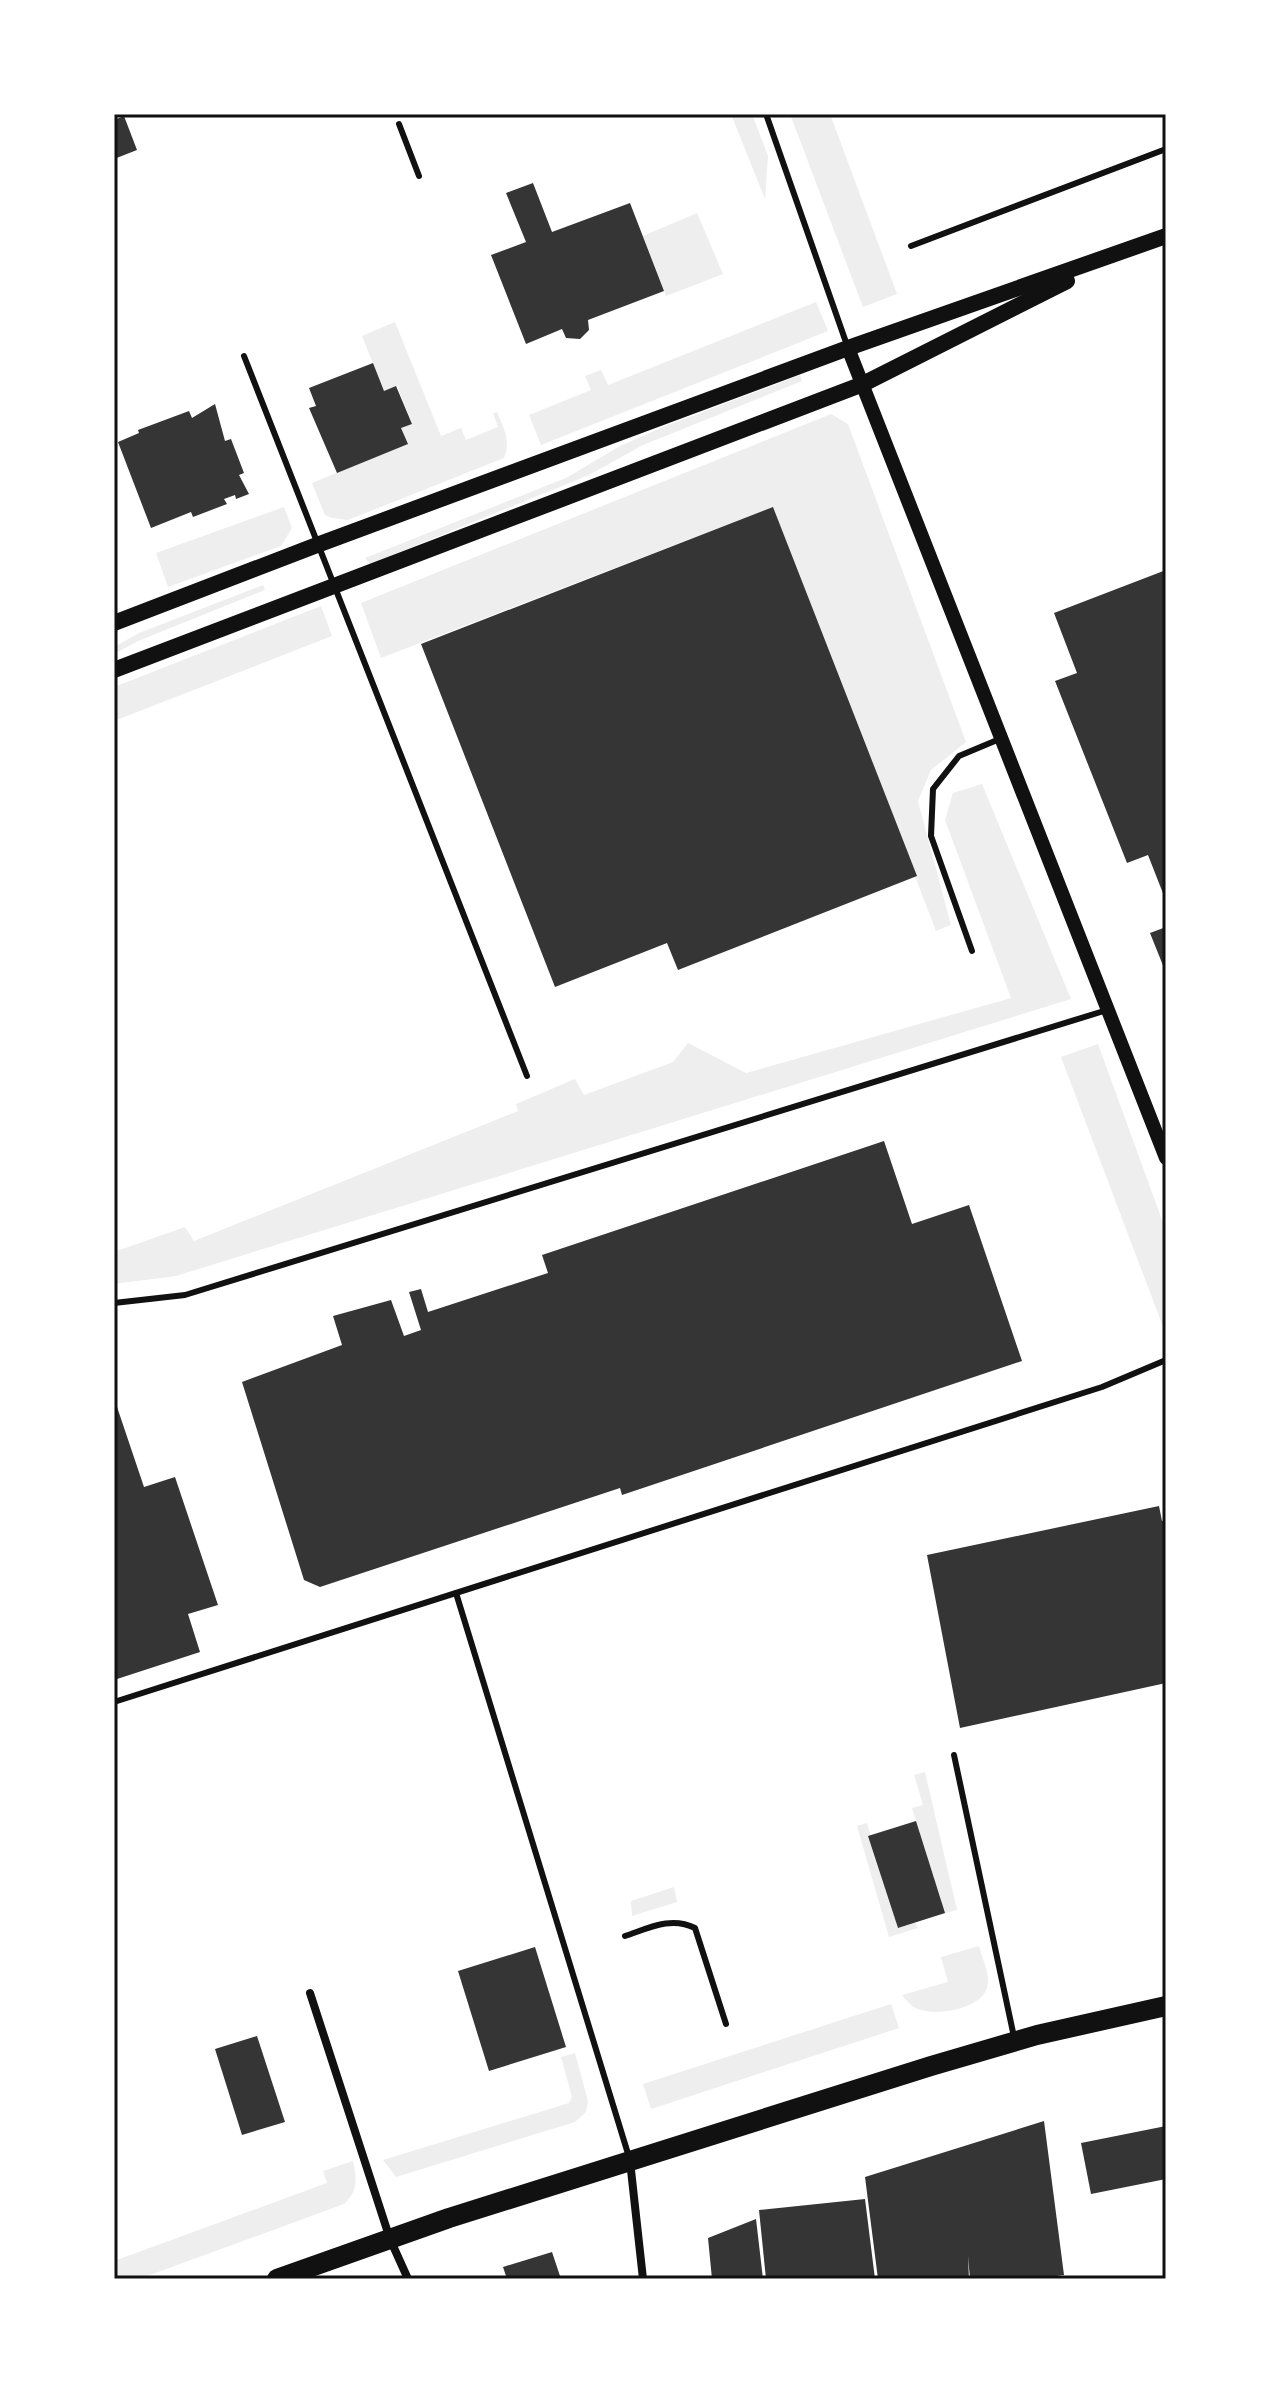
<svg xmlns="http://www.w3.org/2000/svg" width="1280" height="2393" viewBox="0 0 1280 2393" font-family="Overpass,sans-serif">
<rect width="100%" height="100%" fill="#fff"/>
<g fill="#eee">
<polygon points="731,114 752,114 768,156 765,199"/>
<polygon points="790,114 830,114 897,294 863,307"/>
<polygon points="697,213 723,274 666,296 643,236"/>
<polygon points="816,302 828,331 541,445 529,415 591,390 585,376 601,370 608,385"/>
<path d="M395,322L441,436L461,428L466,440L498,427L493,413L497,412C504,429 511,440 504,458L348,520L332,518L325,515L312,483L407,444L401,428L412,423L397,386L384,391L362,336Z"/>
<polygon points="800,375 802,381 643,445 589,475 370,564 365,558 566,478 620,446 663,427"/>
<polygon points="831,414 848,424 966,742 931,770 918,801 951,925 936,931 773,507 381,658 361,603"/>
<polygon points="284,507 292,528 281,546 168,587 156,553"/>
<polygon points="263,585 265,590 138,641 114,654 114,647 139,633"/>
<polygon points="321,606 332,636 114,721 114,687"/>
<polygon points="982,784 1071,999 176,1276 114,1284 114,1252 185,1227 194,1241 518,1111 516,1104 575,1079 584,1095 673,1062 688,1043 746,1073 1011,998 945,820 953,793"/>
<polygon points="1098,1044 1166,1231 1165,1332 1061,1057"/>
<polygon points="925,1772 957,1910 932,1917 940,1897 912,1808 923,1805 914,1775"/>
<polygon points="867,1823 898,1928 915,1923 918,1928 889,1937 857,1826"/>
<polygon points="674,1887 677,1902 632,1916 631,1901"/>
<path d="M979,1946C982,1959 991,1975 987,1988C981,2008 939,2016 921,2010C912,2008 908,2002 902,1995L948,1982L941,1957Z"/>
<polygon points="891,2004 899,2028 651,2109 643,2084"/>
<polygon points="575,2053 588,2101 586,2112 575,2122 396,2177 383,2160 569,2103 572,2097 561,2057"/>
<path d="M353,2161C357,2179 358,2191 344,2204L139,2279H114V2261L327,2183L323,2171Z"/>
</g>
<g fill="#353535">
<polygon points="124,116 137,150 114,159 114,120"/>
<polygon points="533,183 552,232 630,203 664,291 588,320 589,330 580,339 566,338 562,329 526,344 491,255 526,242 506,193"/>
<polygon points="373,363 384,391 396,386 412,424 401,428 408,444 337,473 309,408 316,406 309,388"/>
<polygon points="215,404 225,441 231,439 244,473 239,475 249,494 236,499 235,495 224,499 227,504 193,517 191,512 151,528 118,442 139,433 138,430 189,411 192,418"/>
<polygon points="773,507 917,876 678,970 667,943 555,987 421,644"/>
<polygon points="1166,570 1166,901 1148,855 1127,863 1055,681 1077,673 1054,613"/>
<polygon points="1166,927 1166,973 1150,933"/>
<polygon points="884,1141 912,1224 969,1205 1022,1361 622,1495 620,1488 320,1587 304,1580 242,1382 342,1345 333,1316 391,1300 404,1336 421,1330 409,1292 421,1289 428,1312 548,1273 542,1255"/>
<polygon points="114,1398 144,1487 175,1477 218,1605 188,1614 200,1652 114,1680"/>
<polygon points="1159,1506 1162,1521 1166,1520 1166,1683 960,1728 927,1555"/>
<polygon points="916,1821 945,1913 898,1928 868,1836"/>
<polygon points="535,1947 566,2047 489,2071 458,1971"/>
<polygon points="257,2036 285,2122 242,2135 215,2049"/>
<polygon points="1044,2121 1064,2275 1034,2279 970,2279 968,2256 969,2279 878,2279 865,2177"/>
<polygon points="1166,2126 1166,2179 1091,2194 1081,2143"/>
<polygon points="865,2199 875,2279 766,2279 759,2210"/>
<polygon points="756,2219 763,2279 712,2279 708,2238"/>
<polygon points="552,2252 561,2279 507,2279 503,2267"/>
</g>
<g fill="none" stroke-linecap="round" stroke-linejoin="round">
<g stroke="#111" stroke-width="6">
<polyline points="766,114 848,348"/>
<polyline points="399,124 419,176"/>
<polyline points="911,246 1166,149"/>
<polyline points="244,356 527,1076"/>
<polyline points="972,951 931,836 933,789 959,756 1002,738"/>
<polyline points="114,1303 185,1295 1107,1010"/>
<polyline points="456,1593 629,2157"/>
<polyline points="114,1702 1102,1387 1166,1360"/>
<polyline points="954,1755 1014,2037"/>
<path d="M625,1936C649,1928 671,1916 695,1928L726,2024"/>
</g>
<g stroke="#111" stroke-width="8">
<polyline points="310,1993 390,2239 408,2279"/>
<polyline points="630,2161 643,2279"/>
</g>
<polyline stroke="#111" stroke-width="14" points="848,348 1166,1158"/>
<g stroke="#111" stroke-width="16">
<polyline points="114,623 317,545 848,348 1166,236"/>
<polyline points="114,670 863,384 1067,281"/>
</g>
<polyline stroke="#111" stroke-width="20" points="277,2279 449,2218 931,2066 1037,2035 1166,2006"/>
</g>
<rect width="1280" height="2393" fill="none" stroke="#ffffff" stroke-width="232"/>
<rect x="116" y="116" width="1048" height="2161" fill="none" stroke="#111" stroke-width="3"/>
</svg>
